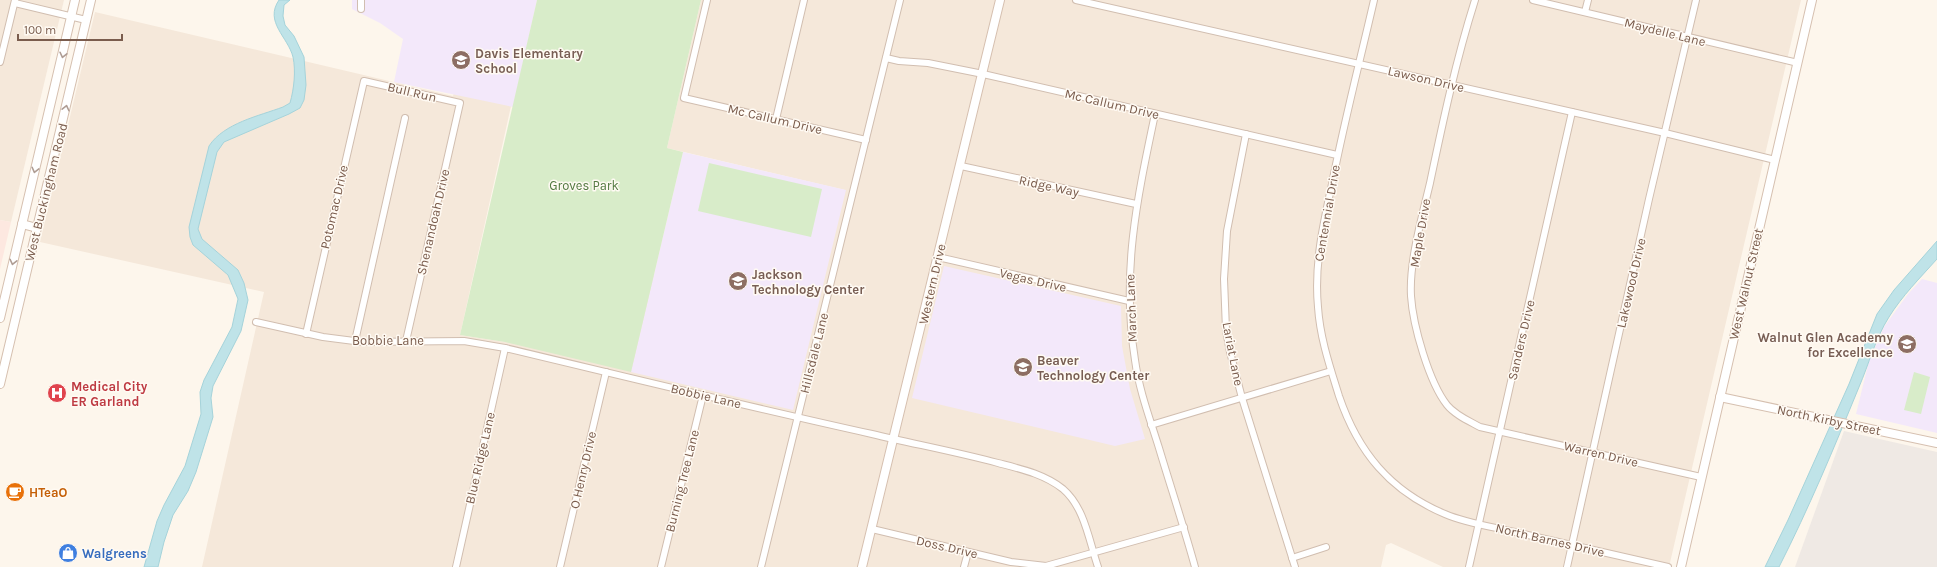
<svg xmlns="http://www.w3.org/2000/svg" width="1937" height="567" viewBox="0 0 1937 567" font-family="Karla,sans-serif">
<rect width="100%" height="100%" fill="#fdf6ec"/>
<g fill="#f5e8da">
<polygon points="0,0 64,0 11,222 0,220"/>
<polygon points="701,0 1801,0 1669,567 1443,567 1391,543 1386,545 1381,567 202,567 264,292 40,242 95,12 453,96 454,93 511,106 460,335 505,342 845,190 667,148"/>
</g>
<polygon fill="#fde8e0" points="0,220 11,222 0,269"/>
<polygon fill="#efe9e4" points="1844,431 1937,452 1937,567 1795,567"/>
<g fill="#f3e8fa">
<polygon points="352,0 537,0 513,107 394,82 403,39 380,23 352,9"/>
<polygon points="683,152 846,190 793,410 631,372"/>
<polygon points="944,266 1121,306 1122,346 1130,389 1145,439 1115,446 912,398"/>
<polygon points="1922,279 1937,283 1937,433 1856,414 1869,361 1884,327 1908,294"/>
</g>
<g fill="#d8ecc9">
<polygon points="537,0 701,0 667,148 683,152 631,372 505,342 460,335"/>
<polygon points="709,163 822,189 811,237 698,211"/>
<polygon points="1914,372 1930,377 1921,414 1904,410"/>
</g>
<g fill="#bfe3e8" stroke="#a5d3da">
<path d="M279,0H290L284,5L283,16L285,25L294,36L304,57L306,85L304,100L300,108L289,114L224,142L217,152L198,229L202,239L238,270L244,283L248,300L241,331L213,386L211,398L213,417L196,472L188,491L173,515L164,542L158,567H144L157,521L164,505L185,466L201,414L200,392L204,380L232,327L238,299L228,275L193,245L190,237L189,227L209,146C224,123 259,116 283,107L290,103C294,89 296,71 293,57C288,37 264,22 279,0Z"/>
<path d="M1937,241V259C1920,278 1902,296 1889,317C1875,339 1869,364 1859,387C1834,448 1809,508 1779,567H1765L1788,520L1849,384L1877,314L1894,290Z"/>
</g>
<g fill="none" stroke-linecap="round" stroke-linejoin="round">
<g stroke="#d1beb0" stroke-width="8">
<g id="street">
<polyline points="707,0 684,98 866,140"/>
<polyline points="1076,0 1665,133 1775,160"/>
<path d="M1374,0C1360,61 1344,122 1332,184C1323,225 1314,265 1318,307C1320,338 1330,367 1339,396C1358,452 1390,491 1445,514C1468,524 1495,527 1519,533C1569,544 1618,556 1668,567"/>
<path d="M1475,0C1456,60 1443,121 1430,183C1422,217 1409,262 1411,296C1413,326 1429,382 1447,405C1455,415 1469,421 1480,427L1701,477"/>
<polyline points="1533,0 1798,63"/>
<polyline points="15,3 86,20"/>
<polyline points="361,9 361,0"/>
<polyline points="1585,12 1588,0"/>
<polyline points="886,58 899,61 928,63 983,74 1337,155"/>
<polyline points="0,62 15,0"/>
<path d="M1155,114C1137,199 1121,273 1135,360C1139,390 1150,419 1159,448C1171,488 1184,527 1195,567"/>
<polyline points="776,119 804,0"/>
<polyline points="1246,134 1227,231 1224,279 1226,330 1230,352 1242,398 1295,567"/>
<polyline points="961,166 1136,204"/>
<polyline points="938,257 1129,301"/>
<path d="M256,322L323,337L362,342L464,341L505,348C627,377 749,407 872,434C914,444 957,452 998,463C1021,469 1044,474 1063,489C1085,508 1089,541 1098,567"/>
<polyline points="306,334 364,81 460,103 406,341"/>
<polyline points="355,341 405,118"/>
<polyline points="1151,425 1331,371"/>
<polyline points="872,529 1011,562 1046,566 1184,527"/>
<polyline points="1292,558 1326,547"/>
<polyline points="456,567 505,348"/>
<polyline points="560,567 606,372"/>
<polyline points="661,567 703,395"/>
<polyline points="761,567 900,0"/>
<polyline points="964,567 968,552"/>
<polyline points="1469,567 1572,112"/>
<polyline points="1567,567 1649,199 1696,0"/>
</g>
</g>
<g stroke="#d6c0b0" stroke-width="10">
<g id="secondary">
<polyline points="22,224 37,228"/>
<polyline points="0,318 75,0"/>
<polyline points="0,384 91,0"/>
<polyline points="1720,397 1937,443"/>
<polyline points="862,567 1000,0"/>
<polyline points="1681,567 1812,0"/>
</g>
</g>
<use href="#street" stroke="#fff" stroke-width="6"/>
<use href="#secondary" stroke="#fff" stroke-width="8"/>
</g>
<defs><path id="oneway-chevron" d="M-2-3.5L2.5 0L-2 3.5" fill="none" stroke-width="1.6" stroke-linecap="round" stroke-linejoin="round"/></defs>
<g stroke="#af9d94">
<use href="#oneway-chevron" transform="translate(63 55) rotate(103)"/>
<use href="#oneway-chevron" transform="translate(66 108) rotate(-77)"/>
<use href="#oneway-chevron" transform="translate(35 170) rotate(104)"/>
<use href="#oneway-chevron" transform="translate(13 262) rotate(103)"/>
</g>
<defs>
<g id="school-disc" transform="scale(1)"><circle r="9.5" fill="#8d6e63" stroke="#fffaf3"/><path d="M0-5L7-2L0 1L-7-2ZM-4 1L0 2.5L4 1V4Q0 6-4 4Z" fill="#fff"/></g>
<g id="hospital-disc" transform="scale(1)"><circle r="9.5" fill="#e0444e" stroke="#fffaf3"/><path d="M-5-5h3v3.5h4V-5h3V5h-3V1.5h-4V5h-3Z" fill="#fff"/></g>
<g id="cafe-disc" transform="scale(1)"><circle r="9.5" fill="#e8710a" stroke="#fffaf3"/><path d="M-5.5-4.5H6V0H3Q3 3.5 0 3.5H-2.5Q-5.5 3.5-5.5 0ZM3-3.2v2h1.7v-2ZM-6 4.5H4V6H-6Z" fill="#fff"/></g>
<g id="shop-disc" transform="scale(1)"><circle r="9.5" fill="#3f7fe0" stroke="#fffaf3"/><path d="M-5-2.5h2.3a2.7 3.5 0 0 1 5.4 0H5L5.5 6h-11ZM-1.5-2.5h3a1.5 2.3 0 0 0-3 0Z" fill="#fff"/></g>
</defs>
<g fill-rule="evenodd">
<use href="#school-disc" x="461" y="60"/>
<use href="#school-disc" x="738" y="281"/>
<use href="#school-disc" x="1907" y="344"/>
<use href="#school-disc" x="1023" y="367"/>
<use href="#hospital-disc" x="57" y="393"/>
<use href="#cafe-disc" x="15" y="492"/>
<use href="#shop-disc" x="68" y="553"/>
</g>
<g text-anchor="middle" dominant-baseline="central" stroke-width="3" stroke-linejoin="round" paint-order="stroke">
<g font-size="13" fill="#7a5c4d" stroke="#fffaf3">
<text transform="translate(1665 32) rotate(14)">Maydelle Lane</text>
<text transform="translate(1426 79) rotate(13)">Lawson Drive</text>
<text transform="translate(412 92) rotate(13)">Bull Run</text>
<text transform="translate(1112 104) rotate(13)">Mc Callum Drive</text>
<text transform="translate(775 119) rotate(13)">Mc Callum Drive</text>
<text transform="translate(1049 186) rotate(12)">Ridge Way</text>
<text transform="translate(46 192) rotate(-76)">West Buckingham Road</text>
<text transform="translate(334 207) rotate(-77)">Potomac Drive</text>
<text transform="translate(1327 213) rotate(-80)">Centennial Drive</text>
<text transform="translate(433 222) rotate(-77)">Shenandoah Drive</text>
<text transform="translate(1420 233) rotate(-80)">Maple Drive</text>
<text transform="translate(1033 280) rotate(13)">Vegas Drive</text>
<text transform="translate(1631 283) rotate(-77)">Lakewood Drive</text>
<text transform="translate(932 284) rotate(-77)">Western Drive</text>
<text transform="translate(1746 284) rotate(-77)">West Walnut Street</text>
<text transform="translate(1131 308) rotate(-92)">March Lane</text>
<text x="388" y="340">Bobbie Lane</text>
<text transform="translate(1521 340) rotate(-77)">Sanders Drive</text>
<text transform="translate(814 353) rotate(-76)">Hillsdale Lane</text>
<text transform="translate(1233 354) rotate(79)">Lariat Lane</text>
<text transform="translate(706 396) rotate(13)">Bobbie Lane</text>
<text transform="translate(1829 420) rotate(12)">North Kirby Street</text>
<text transform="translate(1601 454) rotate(13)">Warren Drive</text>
<text transform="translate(480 458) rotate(-77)">Blue Ridge Lane</text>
<text transform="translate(583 470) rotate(-77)">O Henry Drive</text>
<text transform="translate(682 481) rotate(-76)">Burning Tree Lane</text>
<text transform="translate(1550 540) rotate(13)">North Barnes Drive</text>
<text transform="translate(947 547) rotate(13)">Doss Drive</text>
</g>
<g font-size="13" font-weight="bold" fill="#785e54" stroke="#fffaf3" text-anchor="start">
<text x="475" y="53">Davis Elementary<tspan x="475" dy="15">School</tspan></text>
<text x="752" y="274">Jackson<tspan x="752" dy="15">Technology Center</tspan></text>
<text x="1893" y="337" text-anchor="end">Walnut Glen Academy<tspan x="1893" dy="15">for Excellence</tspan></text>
<text x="1037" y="360">Beaver<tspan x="1037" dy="15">Technology Center</tspan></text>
</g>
<g font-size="13" fill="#537a41" stroke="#fffaf3">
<text x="584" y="185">Groves Park</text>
</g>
<g font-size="13" font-weight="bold" fill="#be3a42" stroke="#fffaf3" text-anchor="start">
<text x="71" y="386">Medical City<tspan x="71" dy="15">ER Garland</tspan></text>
</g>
<g font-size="13" font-weight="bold" fill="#c56008" stroke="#fffaf3" text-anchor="start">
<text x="29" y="492">HTeaO</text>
</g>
<g font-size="13" font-weight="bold" fill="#366cbe" stroke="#fffaf3" text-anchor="start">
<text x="82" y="553">Walgreens</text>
</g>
</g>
<path d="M18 34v6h104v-6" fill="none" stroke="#7a5c4d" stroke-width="2"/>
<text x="24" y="34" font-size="12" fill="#7a5c4d" stroke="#fffaf3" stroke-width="3" paint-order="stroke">100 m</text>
</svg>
